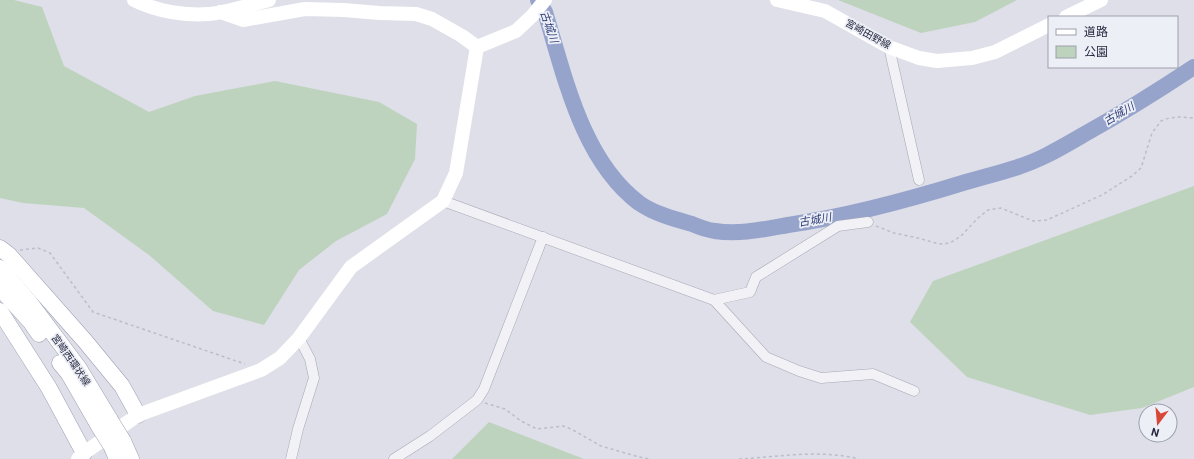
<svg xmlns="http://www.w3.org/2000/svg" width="1194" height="459" viewBox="0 0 1194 459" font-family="Roboto,'Noto Sans JP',sans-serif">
<rect width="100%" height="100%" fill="#dedfe8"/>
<g fill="#bed3be">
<polygon points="0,0 14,0 42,7 64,66 149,112 195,96 275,81 379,102 417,124 415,159 387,214 336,241 299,270 264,325 213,311 149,255 84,208 23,203 0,198"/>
<polygon points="838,0 1017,0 975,22 921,33"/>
<polygon points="1194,186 1194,387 1142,408 1090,415 967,377 910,322 933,281"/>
<polygon points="489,422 584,459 452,459"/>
</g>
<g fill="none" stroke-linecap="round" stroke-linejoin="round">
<path stroke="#96a3cb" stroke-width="16" d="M538,0L545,12C565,77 582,160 639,203C655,214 674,219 692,224C699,227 707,230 715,231C739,235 765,229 788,225C849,216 908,200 966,182C993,174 1022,168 1047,155C1059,149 1071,142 1083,135C1121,114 1158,91 1194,67"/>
<g stroke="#a7a8b6" stroke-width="11">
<g id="street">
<polyline points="889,47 919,180"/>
<polyline points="443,201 714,300 766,357 799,371 821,378 873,374 914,391"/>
<polyline points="714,300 750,292 756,277 838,226 868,222"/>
<polyline points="291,459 298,429 314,378 310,359 299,338"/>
<polyline points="394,459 430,436 477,400 484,389 543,237"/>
</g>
</g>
<g stroke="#9ca0b5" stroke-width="17">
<g id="primary">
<polyline points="0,248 9,255 85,341 122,386 138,415"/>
<polyline points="0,268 30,303 78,367 110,420"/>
<polyline points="0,288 30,321 39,334"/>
<polyline points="0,311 49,388 84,453"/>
<polyline points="60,363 69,374 100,428"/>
<polyline points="123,441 131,459"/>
<polyline points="112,447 117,459"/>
</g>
</g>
<g stroke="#bcbdc7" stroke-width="1.5" stroke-dasharray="3 3" stroke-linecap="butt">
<polyline points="876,226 894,233 918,238 939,244 950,243 961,236 978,218 988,210 1001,208 1033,221 1047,220 1102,195 1132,176 1141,168 1152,133 1161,121 1169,118 1179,117 1194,118"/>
<polyline points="20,250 38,248 50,253 93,312 245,364"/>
<polyline points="485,403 505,409 521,421 537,429 563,426 571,429 601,446 639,457 649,459"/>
<path d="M739,459C779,457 819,449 859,459"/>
</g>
<use href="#street" stroke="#f1f1f6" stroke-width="10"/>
<g stroke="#fff" stroke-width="14">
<path d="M134,0C156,11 184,16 209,14C229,12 250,5 269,0"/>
<polyline points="777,0 825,11 889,47 919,58 937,61 972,58 995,52 1049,25"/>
<polyline points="220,12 243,20 305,9 344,10 379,13 416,14 432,19 462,36 477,47"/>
<polyline points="1066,17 1101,0"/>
<polyline points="78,459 84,453 138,415 261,370 280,358 299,338 351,267 443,201 456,173 477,47 516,31 533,15 545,0"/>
</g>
<use href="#primary" stroke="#fff" stroke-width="16"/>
<g stroke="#9ca0b5" stroke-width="17" stroke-linecap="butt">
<g id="primary-bridge">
<polyline points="110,420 123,441"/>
<polyline points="100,428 112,447"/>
</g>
</g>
<use href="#primary-bridge" stroke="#fff" stroke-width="16"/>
</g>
<g text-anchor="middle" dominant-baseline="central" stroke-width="3.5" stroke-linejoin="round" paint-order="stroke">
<g font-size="10" fill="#262940" stroke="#edeff6">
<text transform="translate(868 34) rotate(29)">宮崎田野線</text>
<text transform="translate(71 360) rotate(55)">宮崎西環状線</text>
</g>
<g font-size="11" font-style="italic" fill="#2d3c77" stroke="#edeff6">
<text transform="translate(549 27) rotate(71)">古城川</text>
<text transform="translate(1119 114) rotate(-31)">古城川</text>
<text transform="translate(815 220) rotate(-10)">古城川</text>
</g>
</g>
<rect x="1048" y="16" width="130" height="52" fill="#edeff6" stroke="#9da0ad"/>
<rect x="1056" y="29" width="20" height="6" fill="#ffffff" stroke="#9da0ad"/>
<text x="1084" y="36" font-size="12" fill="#262940">道路</text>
<rect x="1056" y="46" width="20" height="12" fill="#bed3be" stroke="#9da0ad"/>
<text x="1084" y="56" font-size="12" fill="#262940">公園</text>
<g transform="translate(1158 423) rotate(196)"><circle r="19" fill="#edeff6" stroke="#9da0ad"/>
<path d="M0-3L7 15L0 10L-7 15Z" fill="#d74839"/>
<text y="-6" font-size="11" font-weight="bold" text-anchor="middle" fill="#262940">N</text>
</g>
</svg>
